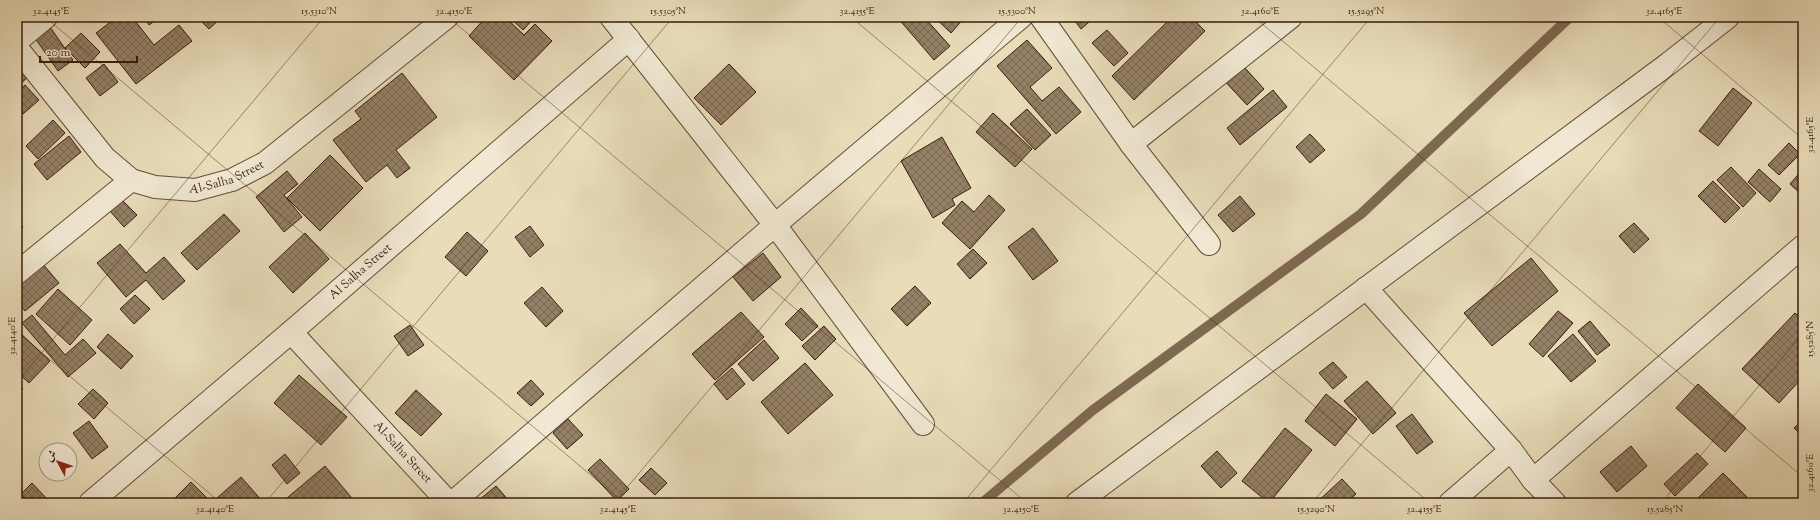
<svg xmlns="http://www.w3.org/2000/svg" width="1820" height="520" viewBox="0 0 1820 520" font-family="'Sorts Mill Goudy',Amiri,serif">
<defs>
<pattern id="building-cross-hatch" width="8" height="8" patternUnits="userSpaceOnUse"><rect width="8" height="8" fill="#948066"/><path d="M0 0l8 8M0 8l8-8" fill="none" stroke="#7a6852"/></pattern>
</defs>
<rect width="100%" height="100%" fill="#e8dcb9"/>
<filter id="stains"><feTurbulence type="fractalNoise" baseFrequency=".005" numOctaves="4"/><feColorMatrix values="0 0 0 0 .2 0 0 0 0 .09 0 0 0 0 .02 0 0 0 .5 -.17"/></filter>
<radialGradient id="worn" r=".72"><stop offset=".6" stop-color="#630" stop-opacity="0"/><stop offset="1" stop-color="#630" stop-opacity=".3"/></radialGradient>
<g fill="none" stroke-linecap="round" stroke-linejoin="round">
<polyline stroke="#7e6951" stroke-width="10" points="982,503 1093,410 1361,214 1570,17"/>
</g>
<g fill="url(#building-cross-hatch)" stroke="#391d0d">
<polygon points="117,17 132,17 154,45 179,25 192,41 136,84 96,33"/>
<polygon points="144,17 160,17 149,25"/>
<polygon points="197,17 222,17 209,29"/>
<polygon points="486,17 505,17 524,35 535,24 552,41 514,80 469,36"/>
<polygon points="509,17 535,17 523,30"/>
<polygon points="897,17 924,17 950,46 934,60"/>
<polygon points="934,17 965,17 951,33"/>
<polygon points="1072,17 1095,17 1081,29"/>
<polygon points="1172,17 1191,17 1205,31 1134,100 1112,76"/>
<polygon points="50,27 73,60 58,71 35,38"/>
<polygon points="1107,30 1128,53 1114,66 1092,43"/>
<polygon points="81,33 100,52 85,68 65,48"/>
<polygon points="1027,40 1052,68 1030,87 1042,101 1059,87 1081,112 1056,134 997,66"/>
<polygon points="1236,58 1264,89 1247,105 1219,75"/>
<polygon points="17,62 29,76 17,87"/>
<polygon points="104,64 118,82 100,96 86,78"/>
<polygon points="729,64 756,92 721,125 694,98"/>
<polygon points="402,73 437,117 396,150 410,168 397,178 387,165 366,182 333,140 361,119 355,111"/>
<polygon points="25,85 39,100 23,114 17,107 17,92"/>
<polygon points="1733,88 1752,103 1718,146 1699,131"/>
<polygon points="1273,90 1287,107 1240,145 1227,128"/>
<polygon points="1027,109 1051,135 1035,150 1010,124"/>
<polygon points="993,113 1032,149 1015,167 976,132"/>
<polygon points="53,120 65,133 38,159 26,146"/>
<polygon points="1310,134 1325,150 1310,163 1296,147"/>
<polygon points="69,136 81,152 47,180 34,164"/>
<polygon points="942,137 971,188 952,199 955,205 933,218 901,161"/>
<polygon points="1789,143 1800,154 1779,175 1768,165"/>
<polygon points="330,155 363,188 320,231 287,198"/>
<polygon points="1731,167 1756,193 1743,207 1717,180"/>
<polygon points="1759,169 1781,189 1770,202 1748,182"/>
<polygon points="1803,169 1803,196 1790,184"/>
<polygon points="287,171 298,184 284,195 302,217 284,232 256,197"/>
<polygon points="1713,181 1740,208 1725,223 1698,196"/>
<polygon points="989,195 1005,210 970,249 942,223 962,201 974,212"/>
<polygon points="1240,196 1255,214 1233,232 1218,215"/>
<polygon points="122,200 137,215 124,227 110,211"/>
<polygon points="224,214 240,231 197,270 181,253"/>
<polygon points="17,222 23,227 17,234"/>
<polygon points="1634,223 1649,239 1634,253 1619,236"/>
<polygon points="530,226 544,245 530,257 515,237"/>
<polygon points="1033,228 1058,261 1033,280 1008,247"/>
<polygon points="467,232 488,251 466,276 445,257"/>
<polygon points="305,233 329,259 293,293 269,267"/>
<polygon points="120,244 146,273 164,257 185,281 163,300 146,280 126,297 97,263"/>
<polygon points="973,249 987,263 970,279 957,264"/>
<polygon points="763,253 781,277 753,301 733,277"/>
<polygon points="1531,258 1558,291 1492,346 1464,313"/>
<polygon points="42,263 59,283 25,311 17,301 17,284"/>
<polygon points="915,286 931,303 907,326 891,309"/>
<polygon points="542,287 563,311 546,327 524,303"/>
<polygon points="58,289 92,320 70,345 36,314"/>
<polygon points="135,295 150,309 134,324 120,309"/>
<polygon points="801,308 818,326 802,341 785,324"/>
<polygon points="1558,311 1573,323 1543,357 1529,344"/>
<polygon points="741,312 764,337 715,380 692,354"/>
<polygon points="1795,313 1803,320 1803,377 1779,403 1742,369"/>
<polygon points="32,315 65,355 83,339 96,353 68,377 22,323"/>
<polygon points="1590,321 1610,345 1597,355 1578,331"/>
<polygon points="410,325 424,345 408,356 394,336"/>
<polygon points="824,326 836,339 815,360 802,346"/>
<polygon points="17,330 50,361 29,383 17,372"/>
<polygon points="108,334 133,356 121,369 97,347"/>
<polygon points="1573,334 1596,361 1571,382 1548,356"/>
<polygon points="764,340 779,358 753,381 738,364"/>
<polygon points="1333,362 1347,377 1333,389 1319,373"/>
<polygon points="805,363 833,395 788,434 761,402"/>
<polygon points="732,368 745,384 727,400 714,384"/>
<polygon points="299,375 347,417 321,445 274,403"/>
<polygon points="531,380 544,394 531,406 517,393"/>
<polygon points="1367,381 1396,413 1373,434 1344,401"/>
<polygon points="17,382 23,389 17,394"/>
<polygon points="1698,384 1746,428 1725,452 1676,408"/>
<polygon points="93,389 108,403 94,419 78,404"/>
<polygon points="416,390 442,414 421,436 395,413"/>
<polygon points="1326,394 1357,419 1335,446 1305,421"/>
<polygon points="1412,414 1433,442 1417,454 1396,426"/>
<polygon points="568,419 583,435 567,449 553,433"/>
<polygon points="1803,420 1803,437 1794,428"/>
<polygon points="89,421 108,447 92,459 73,433"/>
<polygon points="1285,428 1312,450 1269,503 1242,481"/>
<polygon points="1631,446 1647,466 1617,492 1600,472"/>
<polygon points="1217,451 1237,473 1221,488 1201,466"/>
<polygon points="1697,453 1708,464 1675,496 1664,484"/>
<polygon points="285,454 300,473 287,484 272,465"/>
<polygon points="600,459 629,489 617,501 588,470"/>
<polygon points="325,466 356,503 281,503"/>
<polygon points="651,468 667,483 655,495 639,480"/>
<polygon points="1723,473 1747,497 1742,503 1693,503"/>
<polygon points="241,477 264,503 222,503 217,498"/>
<polygon points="1342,479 1356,494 1346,503 1316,503"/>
<polygon points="191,482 212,503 170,503"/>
<polygon points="32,483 48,500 46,503 29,503 21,494"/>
<polygon points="496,486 511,503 482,503 479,500"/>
<polygon points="17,493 24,503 17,503"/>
<polygon points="1669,497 1674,503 1663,503"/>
<polygon points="1394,498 1398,503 1388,503"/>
</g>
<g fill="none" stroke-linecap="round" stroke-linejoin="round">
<g stroke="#654d38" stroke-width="24">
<g id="minor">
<polyline points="611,17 775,225 923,424"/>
<polyline points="1041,17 1131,144 1209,244"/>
<polyline points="17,41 46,17"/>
<path id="s1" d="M17,48L105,158L131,180L155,187L195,190L232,180L265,163L447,17"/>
<polyline points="1131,144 1291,17"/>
<polyline points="17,273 131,180"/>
<polyline points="1366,288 1511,450 1533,480 1555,503"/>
<path id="s2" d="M291,332L449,503"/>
<polyline points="1533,480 1803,246"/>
<path id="s3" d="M90,503L291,332L629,39"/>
<polyline points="452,503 775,225 1021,17"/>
<polyline points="1077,503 1668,64 1728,17"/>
<polyline points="1450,503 1511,450"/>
</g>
</g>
<use href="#minor" stroke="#f0e8d2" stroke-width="22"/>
</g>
<path fill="none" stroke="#391d0d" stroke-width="1" stroke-opacity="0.45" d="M45,17L624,503M448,17L1027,503M851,17L1430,503M1254,17L1803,477M1658,17L1803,139M17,332L221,503M17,382L324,17M265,503L673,17M614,503L1022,17M963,503L1371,17M1312,503L1720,17M1661,503L1803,333"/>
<g text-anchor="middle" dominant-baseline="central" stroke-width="4" stroke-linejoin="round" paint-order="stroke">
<g font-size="12" fill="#391d0d" stroke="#f0e8d2">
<text stroke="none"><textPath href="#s1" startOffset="274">Al-Salha Street</textPath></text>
<text stroke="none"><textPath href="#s3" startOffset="356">Al Salha Street</textPath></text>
<text stroke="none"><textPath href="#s2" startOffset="164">Al-Salha Street</textPath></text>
</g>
</g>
<rect width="1820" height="520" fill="none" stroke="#e8dcb9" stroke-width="44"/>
<g transform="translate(58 462) rotate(310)"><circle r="19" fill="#f0e8d2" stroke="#a79783"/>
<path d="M0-3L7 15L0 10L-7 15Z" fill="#8f2418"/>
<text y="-6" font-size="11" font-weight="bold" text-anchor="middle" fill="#391d0d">ش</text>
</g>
<path d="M40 56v6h97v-6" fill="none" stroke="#391d0d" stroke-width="2"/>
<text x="46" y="56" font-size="12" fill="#391d0d" stroke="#f0e8d2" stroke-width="3" paint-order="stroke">20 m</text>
<rect x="22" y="22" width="1776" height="476" fill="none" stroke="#391d0d" stroke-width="1.5"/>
<g font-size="10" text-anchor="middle" fill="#391d0d">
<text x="51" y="14">32.4145°E</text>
<text x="319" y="14">15.5310°N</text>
<text x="454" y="14">32.4150°E</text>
<text x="668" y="14">15.5305°N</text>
<text x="857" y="14">32.4155°E</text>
<text x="1017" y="14">15.5300°N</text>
<text x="1260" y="14">32.4160°E</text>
<text x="1366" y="14">15.5295°N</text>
<text x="1664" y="14">32.4165°E</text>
<text transform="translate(1809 135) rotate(-90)" y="4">32.4165°E</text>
<text transform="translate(11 336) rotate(-90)" y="4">32.4140°E</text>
<text transform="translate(1809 339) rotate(-90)" y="4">15.5285°N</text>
<text transform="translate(1809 473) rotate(-90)" y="4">32.4160°E</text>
<text x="215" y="512">32.4140°E</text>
<text x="618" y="512">32.4145°E</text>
<text x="1021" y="512">32.4150°E</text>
<text x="1316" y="512">15.5290°N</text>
<text x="1424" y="512">32.4155°E</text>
<text x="1665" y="512">15.5285°N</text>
</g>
<rect width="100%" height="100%" filter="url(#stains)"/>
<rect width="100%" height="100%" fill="url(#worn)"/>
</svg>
